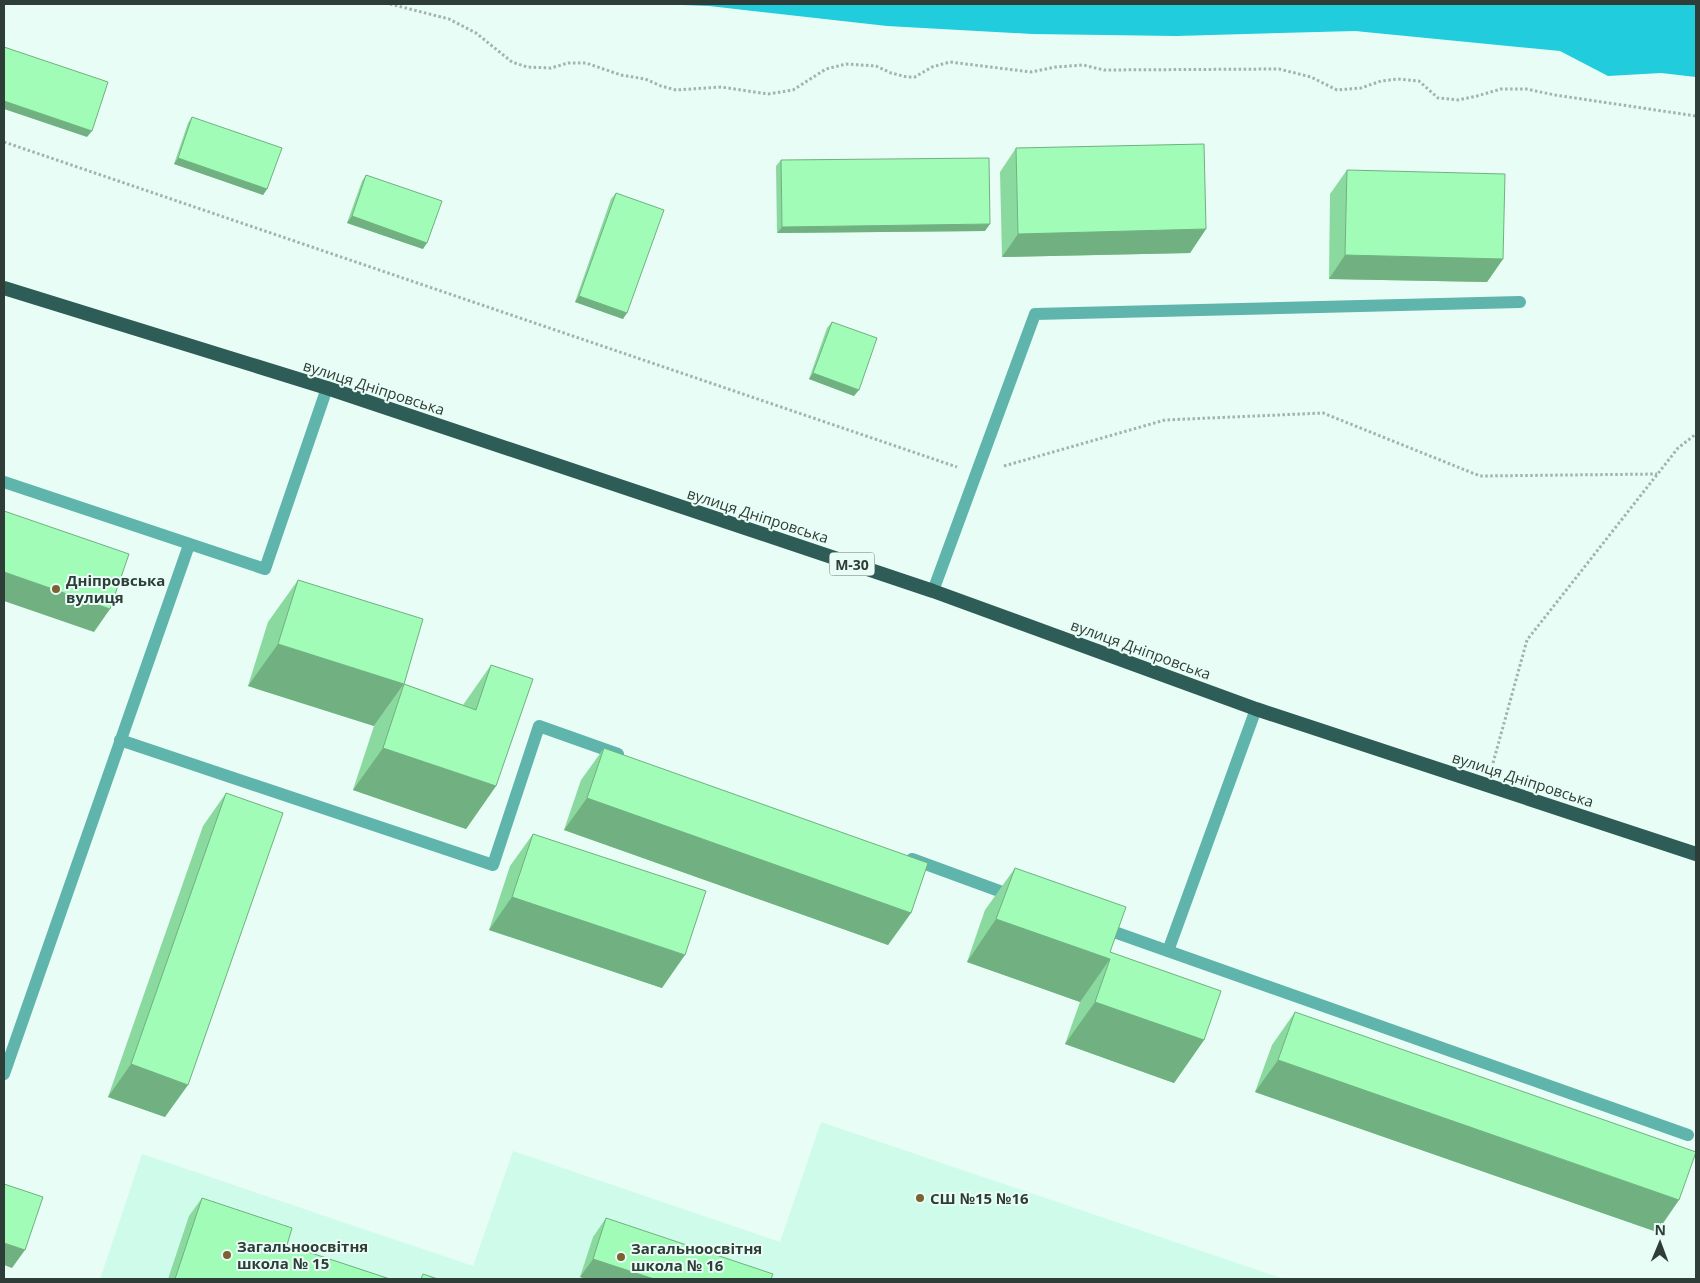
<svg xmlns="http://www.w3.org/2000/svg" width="1700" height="1283" viewBox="0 0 1700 1283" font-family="'Open Sans',sans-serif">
<rect width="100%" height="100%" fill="#e8fdf5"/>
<polygon fill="#cffcea" points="821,1122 1284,1279 100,1279 142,1154 473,1266 513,1151 780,1242"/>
<polygon fill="#21ccdc" points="656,4 1696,4 1696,77 1661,73 1608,76 1560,51 1355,31 1176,36 1032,34 887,26 709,6"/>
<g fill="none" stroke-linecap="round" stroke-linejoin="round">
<g stroke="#a1b4ad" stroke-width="3" stroke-dasharray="2.5 2.5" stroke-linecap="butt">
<polyline points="390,4 449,19 476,33 512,62 527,67 551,68 568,63 586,63 621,75 645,79 661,86 676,90 721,87 768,94 793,90 826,69 846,64 876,66 891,73 907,77 915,77 932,67 950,62 1031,72 1056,67 1083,65 1104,70 1279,69 1311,77 1337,90 1361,88 1381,81 1398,79 1419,81 1438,98 1458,100 1477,96 1501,89 1526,89 1555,95 1696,116"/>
<polyline points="4,142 957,467"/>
<polyline points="1004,466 1165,420 1323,413 1480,476 1657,474"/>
<polyline points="1493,763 1527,640 1678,448 1696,434"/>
</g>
<g stroke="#5fb4ac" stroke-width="12">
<polyline points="4,482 265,569 327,388"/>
<polyline points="933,591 1035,314 1520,302"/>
<polyline points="120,740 493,865 539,726 618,754"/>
<polyline points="912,859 1013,896"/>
<polyline points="1103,928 1688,1135"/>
<polyline points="1168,951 1256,709"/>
<polyline points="4,1074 189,545"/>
</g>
<polyline stroke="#2e5c57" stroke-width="14" points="4,288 327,388 933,591 1256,709 1696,854"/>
</g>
<g fill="#8ad99e">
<polygon points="192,117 267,189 263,195 174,164 188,123"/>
<polygon points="1016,148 1206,229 1190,253 1002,257 1000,172"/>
<polygon points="781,160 985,231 777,233 776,166"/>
<polygon points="1347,170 1503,259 1487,282 1329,279 1330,194"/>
<polygon points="366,175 423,249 347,223 362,181"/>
<polygon points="616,193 623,319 575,302 611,199"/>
<polygon points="832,322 854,396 809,379 827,328"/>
<polygon points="298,580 374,726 248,686 268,622"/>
<polygon points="491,665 496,786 466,829 353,790 374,726 404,684 463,705"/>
<polygon points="604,748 911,913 888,945 564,830 581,780"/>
<polygon points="226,793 165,1117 108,1097 203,826"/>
<polygon points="533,834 662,988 489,930 510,866"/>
<polygon points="1015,868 1110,952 1204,1040 1174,1083 1065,1044 1080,1002 967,962 985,910"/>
<polygon points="1295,1012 1657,1232 1255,1092 1272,1045"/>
<polygon points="202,1198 287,1245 390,1279 168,1279 189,1216"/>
<polygon points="606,1218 771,1279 587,1279 580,1277 593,1237"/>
</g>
<g fill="#71b081">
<polygon points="4,101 92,131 87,137 4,109"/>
<polygon points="178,158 267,189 263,195 174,164"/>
<polygon points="352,216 427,243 423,249 347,223"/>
<polygon points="990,224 985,231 777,233 782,227"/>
<polygon points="1206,229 1190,253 1002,257 1018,234"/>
<polygon points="1345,255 1503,259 1487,282 1329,279"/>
<polygon points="579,296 627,313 623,319 575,302"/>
<polygon points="813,373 859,390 854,396 809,379"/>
<polygon points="4,572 110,609 94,632 4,601"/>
<polygon points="278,644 404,684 374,726 248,686"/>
<polygon points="383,748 496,786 466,829 353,790"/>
<polygon points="587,798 911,913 888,945 564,830"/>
<polygon points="512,897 685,955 662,988 489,930"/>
<polygon points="996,919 1110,959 1080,1002 967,962"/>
<polygon points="1095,1002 1204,1040 1174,1083 1065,1044"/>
<polygon points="1278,1060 1679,1200 1657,1232 1255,1092"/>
<polygon points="131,1064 188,1085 165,1117 108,1097"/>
<polygon points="4,1243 25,1250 12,1268 4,1265"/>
<polygon points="593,1259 654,1279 587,1279 580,1277"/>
</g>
<g fill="#a1fcb8" stroke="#71b081">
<polygon points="4,47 108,82 92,131 4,101"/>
<polygon points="192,117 282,148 267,189 178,158"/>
<polygon points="1204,144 1206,229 1018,234 1016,148"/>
<polygon points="989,158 990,224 782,227 781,160"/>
<polygon points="1347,170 1505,174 1503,259 1345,255"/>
<polygon points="366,175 442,201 427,243 352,216"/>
<polygon points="616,193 664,210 627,313 579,296"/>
<polygon points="832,322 877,338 859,390 813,373"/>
<polygon points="4,511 129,554 110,609 4,572"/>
<polygon points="298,580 423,619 404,684 278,644"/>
<polygon points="491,665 533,679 496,786 383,748 404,684 476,710"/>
<polygon points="604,748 928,863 911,913 587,798"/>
<polygon points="226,793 283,813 188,1085 131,1064"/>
<polygon points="533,834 706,891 685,955 512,897"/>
<polygon points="1015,868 1126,907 1110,952 1221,991 1204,1040 1095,1002 1110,959 996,919"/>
<polygon points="1295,1012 1696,1152 1679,1200 1278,1060"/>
<polygon points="4,1184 43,1197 25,1250 4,1243"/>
<polygon points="202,1198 292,1228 287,1245 390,1279 175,1279"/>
<polygon points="606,1218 773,1274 771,1279 654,1279 593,1259"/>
<polygon points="423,1274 438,1279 421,1279"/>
</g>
<g fill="#7c6133" stroke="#e8fdf5" stroke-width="2">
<circle cx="56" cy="589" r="5"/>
<circle cx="920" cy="1198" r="5"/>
<circle cx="227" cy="1255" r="5"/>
<circle cx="621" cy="1257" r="5"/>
</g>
<g text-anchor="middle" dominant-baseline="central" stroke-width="4" stroke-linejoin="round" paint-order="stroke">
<rect fill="#e8fdf5" stroke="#667771" stroke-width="1" x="829.5" y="552.5" width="45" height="23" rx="4"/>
<g font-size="14" font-weight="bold" fill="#2f3d38">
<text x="852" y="564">М-30</text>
</g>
<g font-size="15" fill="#2f3d38" stroke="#e8fdf5">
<text transform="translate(374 387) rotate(18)">вулиця Дніпровська</text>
<text transform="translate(758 515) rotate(18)">вулиця Дніпровська</text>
<text transform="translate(1141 649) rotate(20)">вулиця Дніпровська</text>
<text transform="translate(1523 779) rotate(18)">вулиця Дніпровська</text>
</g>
<g font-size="15" font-weight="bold" fill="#2f3d38" stroke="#e8fdf5" text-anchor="start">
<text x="66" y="580">Дніпровська<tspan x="66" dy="17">вулиця</tspan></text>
<text x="930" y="1198">СШ №15 №16</text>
<text x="237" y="1246">Загальноосвітня<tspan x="237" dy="17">школа № 15</tspan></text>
<text x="631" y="1248">Загальноосвітня<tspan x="631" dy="17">школа № 16</tspan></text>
</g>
</g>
<rect width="1700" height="1283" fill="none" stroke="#2f3d38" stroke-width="10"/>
<g transform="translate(1660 1243) rotate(1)" stroke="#e8fdf5" stroke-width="4" paint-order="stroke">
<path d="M0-4L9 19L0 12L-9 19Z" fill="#2f3d38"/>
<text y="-8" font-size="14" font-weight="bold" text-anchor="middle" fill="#2f3d38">N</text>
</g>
</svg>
